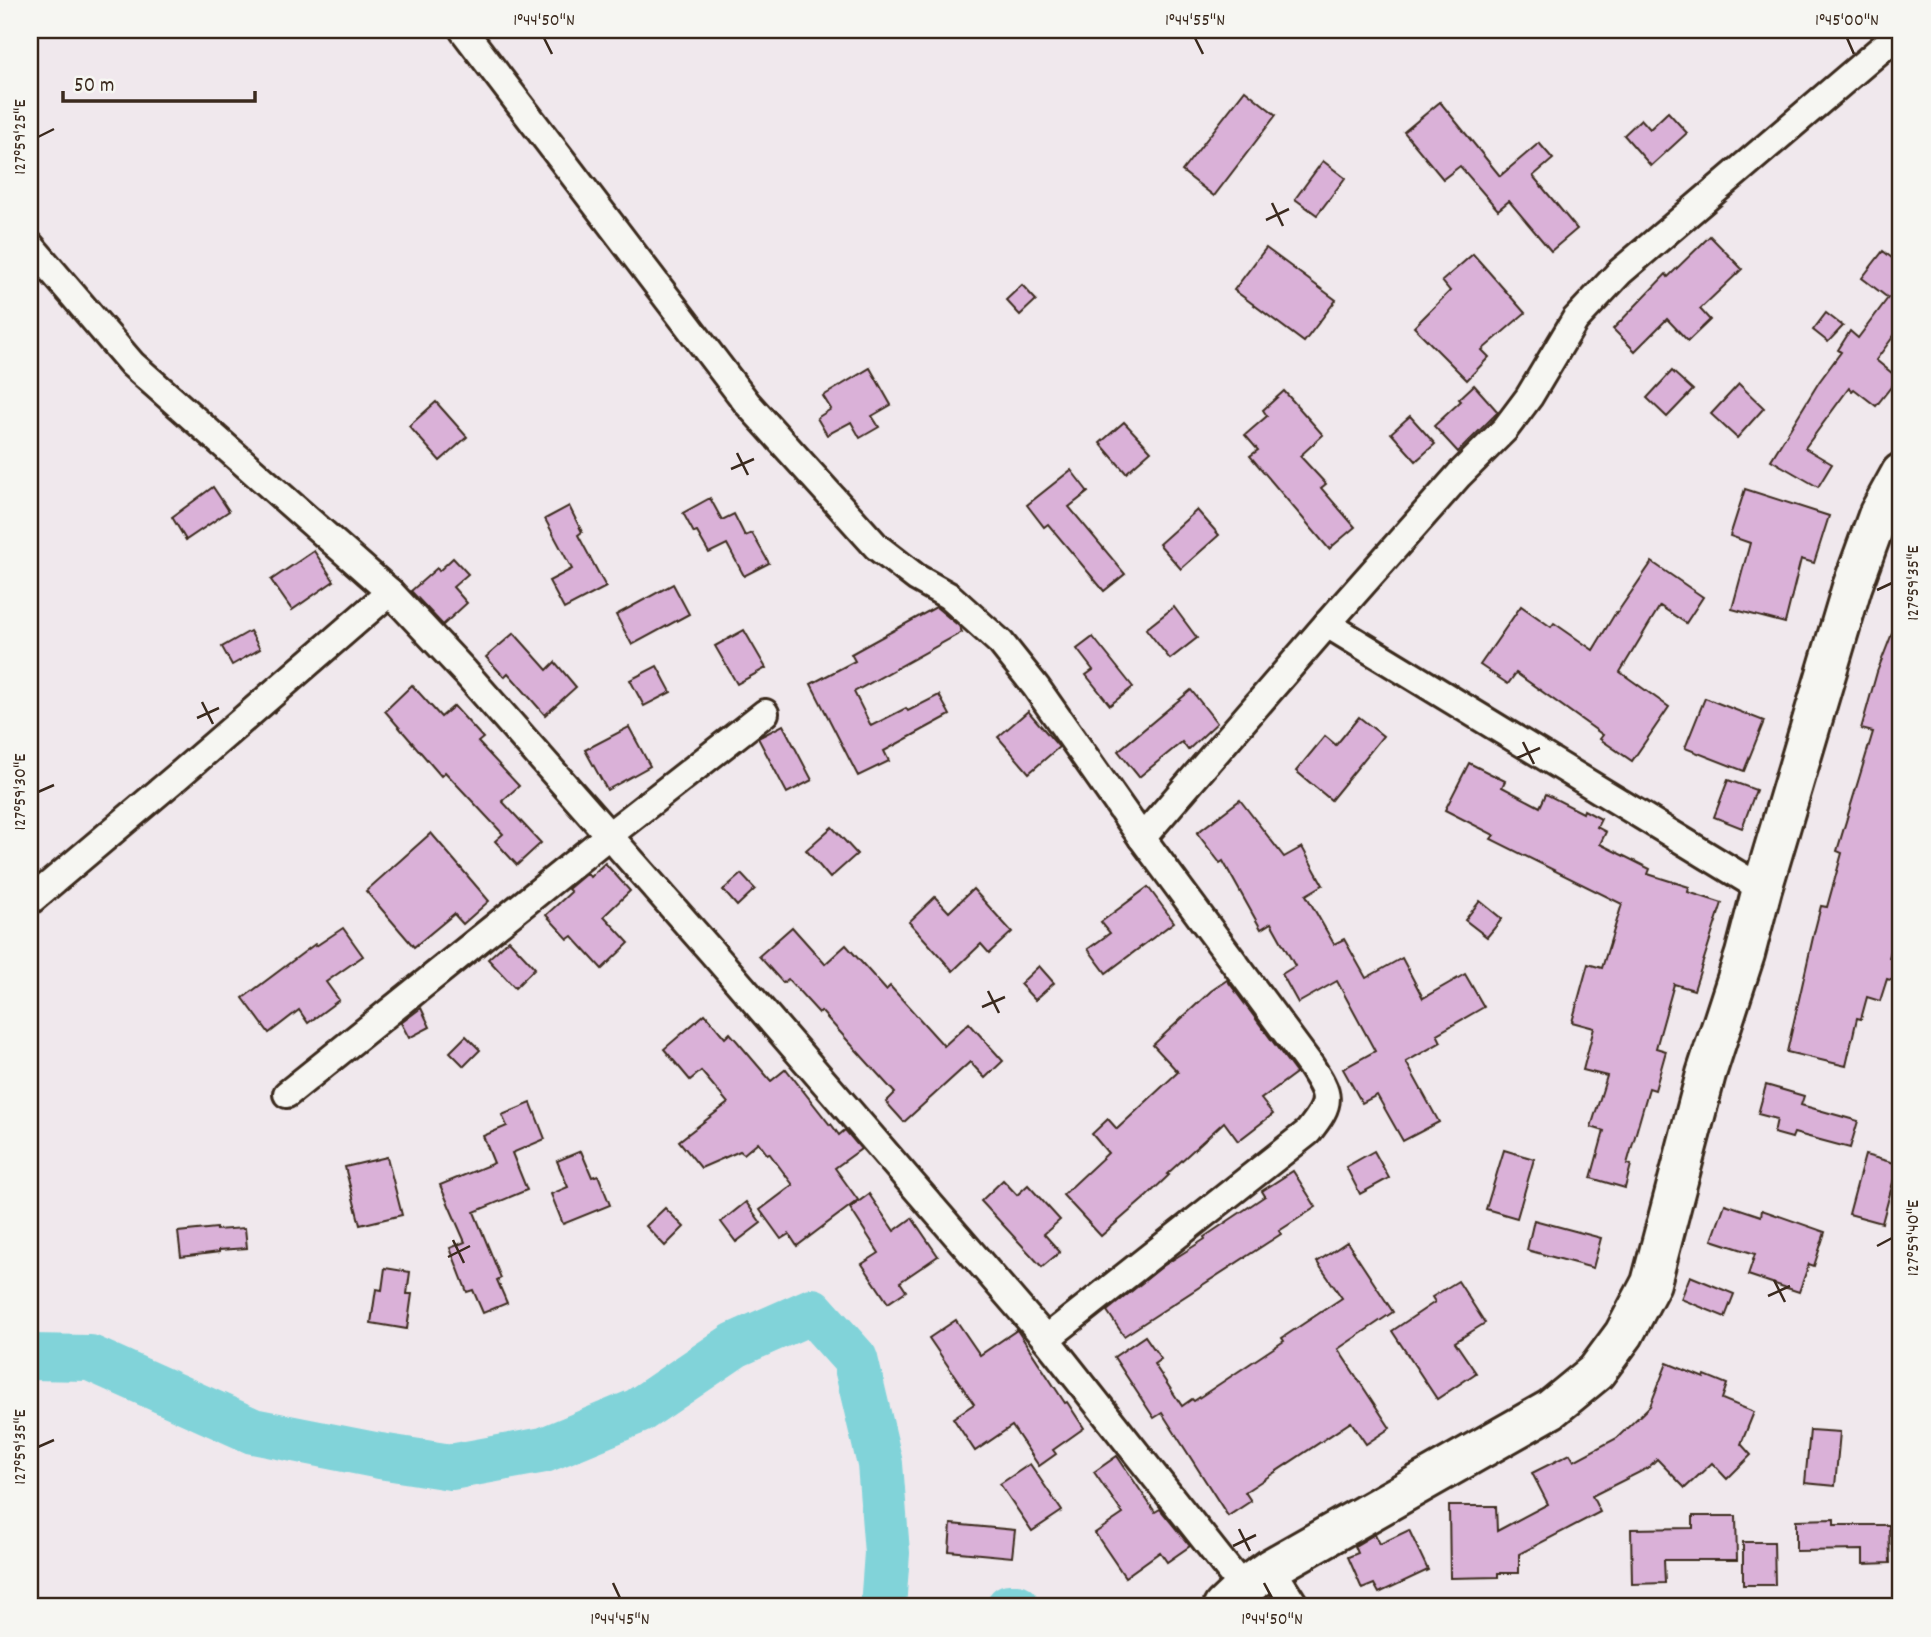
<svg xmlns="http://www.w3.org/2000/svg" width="1931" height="1637" viewBox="0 0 1931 1637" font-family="Dekko,sans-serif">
<rect width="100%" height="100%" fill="#f0e8ed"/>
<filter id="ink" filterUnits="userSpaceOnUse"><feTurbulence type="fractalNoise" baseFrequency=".0143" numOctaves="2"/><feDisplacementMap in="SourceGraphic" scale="14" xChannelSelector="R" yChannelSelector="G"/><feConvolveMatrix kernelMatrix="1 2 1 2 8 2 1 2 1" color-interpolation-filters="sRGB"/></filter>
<g filter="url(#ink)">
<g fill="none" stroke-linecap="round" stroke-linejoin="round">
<g stroke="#81d3d9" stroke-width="46">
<polyline points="30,1357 90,1358 253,1431 380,1456 451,1467 544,1450 638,1411 735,1345 812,1311 855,1359 880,1464 887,1553 883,1607"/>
<polyline points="1009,1607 1017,1607"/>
</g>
</g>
<g fill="#dab1d8" stroke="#3b2a1e" stroke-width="2">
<polygon points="1245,90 1276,115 1214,196 1182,171"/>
<polygon points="1440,102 1500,176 1539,143 1553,159 1533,176 1577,229 1551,251 1509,201 1498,210 1460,166 1443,179 1404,132"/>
<polygon points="1668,112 1687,133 1651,166 1624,135 1641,119 1650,129"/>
<polygon points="1323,161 1345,178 1317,215 1295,199"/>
<polygon points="1710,236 1742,269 1700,309 1710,320 1688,341 1667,319 1635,351 1613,329 1666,274 1668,277"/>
<polygon points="1266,248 1336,300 1304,342 1234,290"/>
<polygon points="1883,251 1901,265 1901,326 1876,360 1898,378 1876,406 1854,389 1852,391 1849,388 1805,448 1832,464 1818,487 1771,460 1819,382 1841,352 1838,350 1850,331 1858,338 1888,298 1862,278"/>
<polygon points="1473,254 1525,313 1482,350 1489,357 1467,380 1414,327 1450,291 1442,281"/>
<polygon points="1022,285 1036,300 1020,315 1006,300"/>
<polygon points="1826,313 1843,326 1828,342 1813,330"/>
<polygon points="870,368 891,405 872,416 879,427 860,438 851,422 827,435 817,418 831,409 823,396"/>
<polygon points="1672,371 1693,390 1667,417 1647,398"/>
<polygon points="1739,384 1764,408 1737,438 1711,414"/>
<polygon points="1474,385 1498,412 1458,452 1434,426 1461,401 1459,399"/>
<polygon points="1284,391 1323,435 1300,456 1326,484 1321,488 1355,527 1329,549 1250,456 1258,450 1245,435 1267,416 1263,410"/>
<polygon points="436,402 467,437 440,461 409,426"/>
<polygon points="1410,416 1435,444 1416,461 1391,433"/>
<polygon points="1124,422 1151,451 1126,473 1100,443"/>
<polygon points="1071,470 1088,492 1069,507 1125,574 1104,591 1048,524 1044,527 1027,505"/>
<polygon points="213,487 229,511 186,540 172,517"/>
<polygon points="1745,489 1829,516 1814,563 1801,559 1785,623 1732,609 1750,543 1730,536"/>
<polygon points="710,498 722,520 734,514 745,536 752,533 769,563 744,576 727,544 709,553 697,532 694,533 683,513"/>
<polygon points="569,506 582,532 578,535 606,587 564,609 549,581 572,569 545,519"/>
<polygon points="1197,510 1219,535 1181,569 1159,544"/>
<polygon points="314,551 334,581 292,610 271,580"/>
<polygon points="453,558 468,574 453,587 467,603 443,625 411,591 437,568 439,571"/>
<polygon points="1652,562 1703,597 1686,623 1660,606 1620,672 1669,707 1632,761 1600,739 1603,735 1516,673 1508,684 1480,665 1521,606 1551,627 1554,623 1593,650 1616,612 1617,613"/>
<polygon points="673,584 689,614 632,645 616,615"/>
<polygon points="936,607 959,626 962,632 854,692 871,726 906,708 908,711 939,695 950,715 884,751 889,761 858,776 811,684 855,661 851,654"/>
<polygon points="1174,607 1197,638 1170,659 1146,629"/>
<polygon points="1900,613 1901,613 1901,915 1889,958 1899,960 1894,981 1887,979 1880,1001 1867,997 1861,1019 1857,1018 1846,1066 1787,1052 1814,933 1821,906 1827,907 1842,853 1837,851 1873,732 1861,729 1877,672"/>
<polygon points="744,630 766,668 737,684 715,646"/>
<polygon points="250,631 260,649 232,665 222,647"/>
<polygon points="514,633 547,670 555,662 576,687 545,715 508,673 504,677 486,657"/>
<polygon points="1093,637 1133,687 1110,705 1086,675 1093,670 1077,649"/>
<polygon points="657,666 671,692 644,706 630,680"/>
<polygon points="412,685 441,717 454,706 483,738 478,742 519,786 502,801 541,843 517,865 495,841 503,834 445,772 441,776 435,769 385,711"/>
<polygon points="1191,690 1217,723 1188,750 1182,742 1139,777 1118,751"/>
<polygon points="1705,698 1764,721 1744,771 1685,748"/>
<polygon points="1028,711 1059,747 1029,773 998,737"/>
<polygon points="1359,717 1383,736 1331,800 1296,771 1325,736 1336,745"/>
<polygon points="783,725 812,780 787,793 758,738"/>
<polygon points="629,727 650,766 607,790 585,750"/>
<polygon points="1469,763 1505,781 1502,787 1540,807 1546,794 1583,813 1584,810 1601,819 1597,827 1606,832 1600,844 1650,869 1648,874 1689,887 1688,892 1722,903 1694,990 1674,984 1656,1048 1666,1051 1655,1090 1649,1088 1627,1164 1631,1165 1625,1188 1591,1178 1604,1131 1591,1127 1607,1076 1583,1070 1594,1028 1572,1022 1588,964 1602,968 1622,904 1491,839 1494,835 1445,810"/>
<polygon points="1728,780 1756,790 1742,828 1714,817"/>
<polygon points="1240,800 1284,857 1302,847 1323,885 1306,895 1334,944 1344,939 1366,978 1402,958 1423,998 1465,974 1484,1007 1437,1034 1441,1042 1406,1062 1439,1122 1403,1141 1377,1095 1362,1103 1343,1069 1375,1051 1337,981 1298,1003 1282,974 1295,966 1271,923 1261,929 1223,861 1220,863 1197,833"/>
<polygon points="832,827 857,854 830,878 806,850"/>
<polygon points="431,833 489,901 463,924 454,914 414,947 366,891"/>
<polygon points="605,863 630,891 604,916 629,943 602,969 572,936 568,939 546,915 571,892 568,889 587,873 590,877"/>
<polygon points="741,874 755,889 737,906 723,890"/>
<polygon points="1148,887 1174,922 1106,973 1088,949 1110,933 1101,922"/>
<polygon points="973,889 1012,932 989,953 981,944 953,971 909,922 935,897 949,912"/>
<polygon points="1480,901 1502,919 1487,937 1465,920"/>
<polygon points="792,927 825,964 846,945 886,990 890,986 944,1046 969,1023 1003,1061 985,1078 970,1062 904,1122 886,1102 895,1093 821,1011 819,1013 788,979 783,983 759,956"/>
<polygon points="343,928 363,956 326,982 339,1000 308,1023 299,1010 269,1033 243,998 315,944 316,946"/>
<polygon points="509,940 535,968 515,988 488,959"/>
<polygon points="1039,966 1054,983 1035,1000 1020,984"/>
<polygon points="1227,980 1296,1073 1261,1099 1273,1114 1238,1141 1224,1122 1167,1174 1169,1175 1147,1196 1101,1236 1063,1195 1108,1153 1092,1134 1108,1119 1117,1129 1178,1072 1153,1045 1211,991"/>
<polygon points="421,1008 430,1027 409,1038 401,1023"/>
<polygon points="705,1014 725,1038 730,1033 771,1081 786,1069 830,1125 831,1124 839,1135 845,1130 861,1149 835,1168 858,1200 797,1246 789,1234 781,1239 760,1210 793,1185 769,1153 767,1154 758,1142 744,1154 740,1151 701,1168 679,1141 728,1103 701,1071 690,1080 664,1049"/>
<polygon points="466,1036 480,1050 464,1066 450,1052"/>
<polygon points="1766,1085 1804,1096 1801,1105 1858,1121 1850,1148 1794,1133 1792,1138 1774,1133 1777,1119 1758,1114"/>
<polygon points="531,1103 545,1139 512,1153 527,1190 474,1212 501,1278 497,1280 507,1303 483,1313 473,1290 467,1292 450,1248 465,1242 440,1185 494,1163 483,1136 507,1126 502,1115"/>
<polygon points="1504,1150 1534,1159 1517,1218 1486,1209"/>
<polygon points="581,1151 592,1177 598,1175 610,1205 563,1224 551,1194 568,1187 557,1161"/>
<polygon points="1374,1151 1389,1178 1360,1194 1346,1167"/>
<polygon points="1865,1155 1898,1164 1882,1223 1849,1214"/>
<polygon points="387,1157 402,1215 360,1225 345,1167"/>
<polygon points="1293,1171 1316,1207 1279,1231 1281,1234 1124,1336 1107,1311 1163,1266 1205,1239 1204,1237 1265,1196 1262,1191"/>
<polygon points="1003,1180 1017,1195 1028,1185 1060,1220 1044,1234 1060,1252 1042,1267 981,1201"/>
<polygon points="869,1194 894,1231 912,1218 938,1256 900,1282 906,1291 888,1303 862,1264 879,1253 850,1208"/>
<polygon points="746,1202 761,1223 736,1242 721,1222"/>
<polygon points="1725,1204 1761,1216 1762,1210 1825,1232 1814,1266 1809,1264 1799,1292 1748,1275 1755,1254 1712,1240"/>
<polygon points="665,1208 684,1227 665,1246 646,1226"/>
<polygon points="1534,1220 1601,1238 1593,1268 1527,1250"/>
<polygon points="216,1228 216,1230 245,1228 247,1248 219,1250 219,1252 181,1257 178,1232"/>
<polygon points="1347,1242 1393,1312 1338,1349 1390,1428 1366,1444 1351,1422 1245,1492 1251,1501 1228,1516 1162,1413 1154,1418 1114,1357 1145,1336 1161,1359 1154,1364 1182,1406 1192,1399 1194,1401 1284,1341 1282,1338 1342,1298 1317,1262"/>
<polygon points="385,1268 410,1272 407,1294 412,1294 407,1329 371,1323 376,1289 382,1290"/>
<polygon points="1690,1276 1734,1294 1725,1317 1681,1299"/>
<polygon points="1458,1281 1485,1323 1455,1342 1476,1373 1437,1399 1392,1331 1435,1302 1432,1297"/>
<polygon points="956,1320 980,1355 1017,1330 1065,1403 1067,1402 1084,1428 1053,1450 1056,1454 1039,1466 1012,1426 975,1451 953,1418 974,1404 929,1338"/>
<polygon points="1667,1363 1704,1378 1705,1375 1727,1384 1722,1399 1754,1412 1741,1444 1751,1455 1727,1479 1712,1463 1685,1488 1657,1459 1648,1468 1592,1496 1600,1512 1519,1554 1519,1573 1498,1573 1498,1577 1450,1578 1449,1506 1496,1506 1497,1531 1548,1504 1532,1473 1570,1454 1574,1461 1617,1438 1650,1406"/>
<polygon points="1810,1430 1840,1432 1835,1486 1805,1483"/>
<polygon points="1117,1456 1155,1512 1160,1509 1190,1546 1167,1562 1160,1552 1125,1577 1095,1533 1123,1514 1094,1472"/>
<polygon points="1030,1464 1062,1511 1032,1531 1000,1484"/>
<polygon points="1693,1516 1736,1516 1737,1560 1664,1560 1665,1583 1632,1584 1631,1529 1693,1528"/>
<polygon points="1834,1519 1834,1525 1889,1525 1890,1563 1863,1564 1863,1550 1796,1551 1796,1520"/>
<polygon points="951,1524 1015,1530 1012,1557 949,1551"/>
<polygon points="1409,1530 1428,1570 1379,1593 1374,1584 1362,1589 1348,1557 1358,1553 1355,1546 1375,1534 1380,1544"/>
<polygon points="1743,1542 1774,1542 1775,1585 1743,1585"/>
</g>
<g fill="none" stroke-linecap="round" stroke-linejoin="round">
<g stroke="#3b2a1e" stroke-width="32">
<g id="minor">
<path d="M463,30L747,403L877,547L917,578L949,596L1001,643L1036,687L1142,838L1310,1065C1330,1096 1333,1101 1308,1132L1046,1339"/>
<polyline points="30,245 132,364 390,592 465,672 711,951 1046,1339 1243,1588"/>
<polyline points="1327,624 1762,889"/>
<polyline points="1142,838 1327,624 1459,475 1505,429 1529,397 1575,320 1620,272 1901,32"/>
<polyline points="30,901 178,776 390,592"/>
<polyline points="287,1094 608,836 765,713"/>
<polyline points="1271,1568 1296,1607"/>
</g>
</g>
<g stroke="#3b2a1e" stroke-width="44">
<polyline id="trunk" points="1223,1607 1243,1588 1271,1568 1551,1409 1596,1372 1624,1334 1651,1283 1706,1074 1745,954 1762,889 1852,587 1879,513 1901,473"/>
</g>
<use href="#minor" stroke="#f6f6f2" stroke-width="26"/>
<use href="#trunk" stroke="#f6f6f2" stroke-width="38"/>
</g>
</g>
<path fill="none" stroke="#3b2a1e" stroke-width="2.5" d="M544,38L552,54M1195,38L1203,54M1847,38L1854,54M38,137L54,129M1272,203L1283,226M1266,220L1289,209M737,453L748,475M731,469L754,459M1877,590L1892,583M202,702L213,724M197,718L219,708M1523,742L1534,764M1517,758L1540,748M38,792L54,785M988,991L999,1013M982,1007L1005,997M453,1240L464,1263M1877,1246L1892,1238M448,1257L470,1246M1774,1280L1785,1302M1768,1296L1790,1286M38,1447L54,1440M1239,1529L1250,1551M1233,1546L1256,1535M613,1583L620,1598M1264,1583L1272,1598"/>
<rect width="1931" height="1637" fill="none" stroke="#f6f6f2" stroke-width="77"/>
<path d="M63 91v10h192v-10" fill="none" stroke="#3b2a1e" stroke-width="3.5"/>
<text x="74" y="91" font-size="21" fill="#3b2a1e" stroke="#f6f6f2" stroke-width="5" paint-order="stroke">50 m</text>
<rect x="38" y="38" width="1854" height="1560" fill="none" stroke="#3b2a1e" stroke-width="2.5"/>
<g font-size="18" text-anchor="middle" fill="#3b2a1e">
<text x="544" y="25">1°44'50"N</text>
<text x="1195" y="25">1°44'55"N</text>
<text x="1847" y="25">1°45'00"N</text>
<text transform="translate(19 137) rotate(-90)" y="6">127°59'25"E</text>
<text transform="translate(1912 583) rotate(-90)" y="6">127°59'35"E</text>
<text transform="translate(19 792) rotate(-90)" y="6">127°59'30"E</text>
<text transform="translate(1912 1238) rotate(-90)" y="6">127°59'40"E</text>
<text transform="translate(19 1447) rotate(-90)" y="6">127°59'35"E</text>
<text x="620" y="1624">1°44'45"N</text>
<text x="1272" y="1624">1°44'50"N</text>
</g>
</svg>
